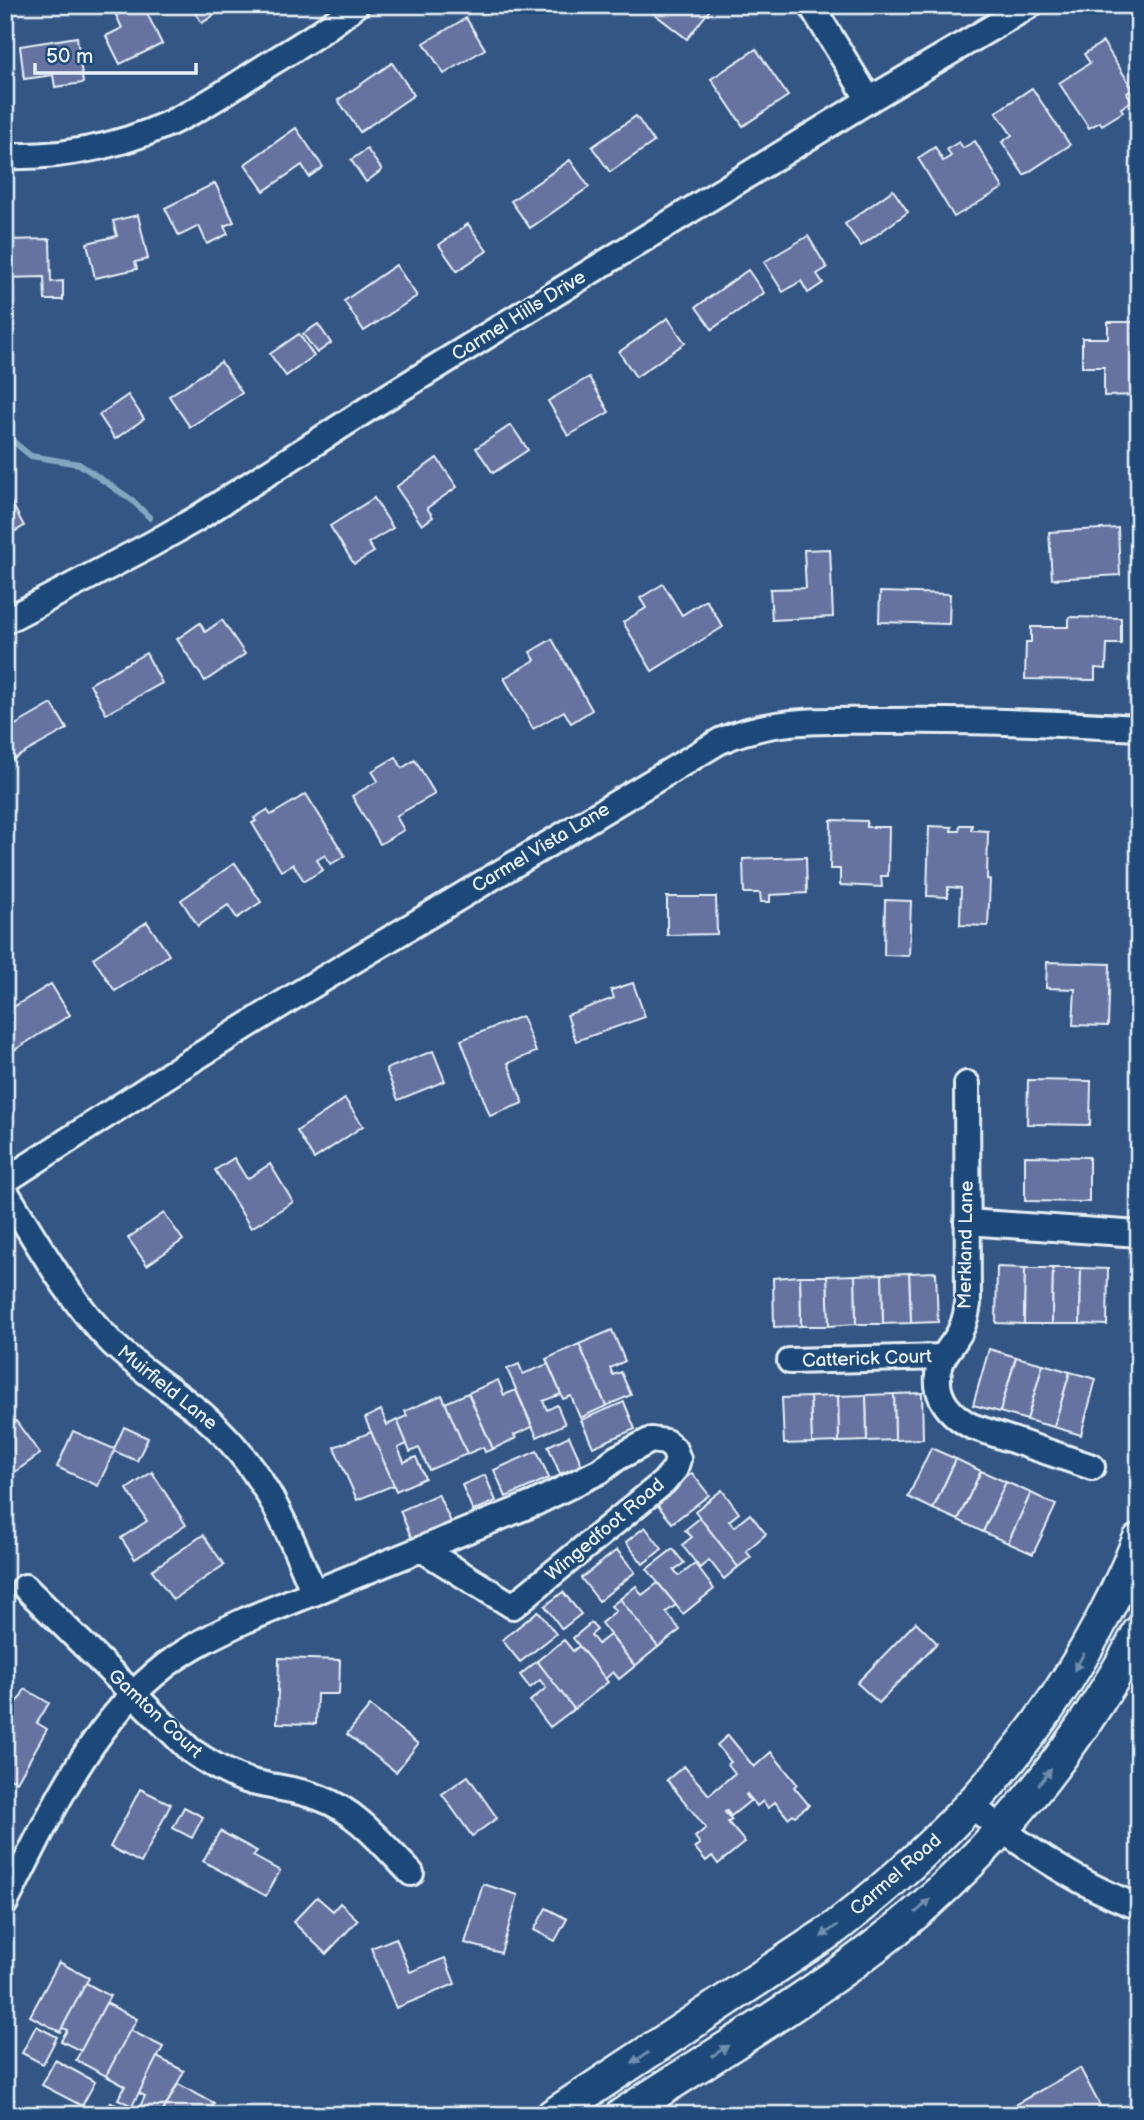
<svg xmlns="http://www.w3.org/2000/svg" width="1144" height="2120" viewBox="0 0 1144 2120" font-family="'Balsamiq Sans',sans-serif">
<rect width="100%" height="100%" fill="#345685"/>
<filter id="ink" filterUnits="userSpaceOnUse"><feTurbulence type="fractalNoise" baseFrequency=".0143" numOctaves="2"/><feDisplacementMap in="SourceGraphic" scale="14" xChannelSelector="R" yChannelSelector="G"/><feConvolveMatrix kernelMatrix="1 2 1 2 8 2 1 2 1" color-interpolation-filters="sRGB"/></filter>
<g filter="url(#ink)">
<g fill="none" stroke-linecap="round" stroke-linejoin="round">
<polyline stroke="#82a7bf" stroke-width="6" points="5,435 31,456 79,464 132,500 150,518"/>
</g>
<g fill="#6673a0" stroke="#e8f1f8" stroke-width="2">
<polygon points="136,5 143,5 162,44 120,64 106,36 122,28 116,15"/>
<polygon points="190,5 229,5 202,23"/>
<polygon points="651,5 701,5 709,11 687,39 648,9"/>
<polygon points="466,18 485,49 444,74 424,43"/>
<polygon points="77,37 83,83 55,87 53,75 24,79 20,46"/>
<polygon points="1103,42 1133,89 1127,93 1132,101 1121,108 1123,112 1102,125 1100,122 1089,128 1059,83 1090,63 1084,54"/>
<polygon points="756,49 788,96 743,126 711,79"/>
<polygon points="392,63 414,95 360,132 338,100"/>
<polygon points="1032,88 1070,145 1024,175 1002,142 1012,135 996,112"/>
<polygon points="636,116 654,142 610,172 592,147"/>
<polygon points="296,128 323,167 309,177 302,165 264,191 245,164"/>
<polygon points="975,141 1003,188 954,217 918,158 935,147 943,161 951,156 947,149 959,142 963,148"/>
<polygon points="367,149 382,170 366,182 351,160"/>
<polygon points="570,160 589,187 530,228 511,201"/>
<polygon points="215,183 234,222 224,226 228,234 207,244 199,226 179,236 165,208"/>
<polygon points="893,190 908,212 861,246 845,224"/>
<polygon points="138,215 148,259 135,262 137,269 95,278 87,243 117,236 113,221"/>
<polygon points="468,224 487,251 457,271 439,245"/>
<polygon points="808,236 827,268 817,274 823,283 808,293 801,281 783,292 764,262"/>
<polygon points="50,239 51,282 63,281 63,300 45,300 44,277 5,278 5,240"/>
<polygon points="396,265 417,296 364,331 344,301"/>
<polygon points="748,270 764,293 712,329 696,307"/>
<polygon points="668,318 685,343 636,377 619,352"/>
<polygon points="1108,322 1139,322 1139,395 1104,396 1104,367 1082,367 1082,338 1108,338"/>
<polygon points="318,324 331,343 317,353 303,334"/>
<polygon points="299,334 314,356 286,376 270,354"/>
<polygon points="221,362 242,393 190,427 169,396"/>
<polygon points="589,377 609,412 568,436 548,401"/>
<polygon points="128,395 144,419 115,439 99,415"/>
<polygon points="511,425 528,450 493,473 476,448"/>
<polygon points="437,458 457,487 427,508 433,517 422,525 396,487"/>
<polygon points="374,498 393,528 368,543 374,552 354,564 330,526"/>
<polygon points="10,500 24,526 5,537 5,502"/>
<polygon points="1118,528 1120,575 1052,579 1049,532"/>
<polygon points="830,549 833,617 772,620 770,589 806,588 804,550"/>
<polygon points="663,584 682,615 706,600 723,627 652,671 623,622 646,608 640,598"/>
<polygon points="880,592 950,594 949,624 879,622"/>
<polygon points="1069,617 1121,618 1121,644 1107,644 1106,669 1095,668 1095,680 1025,679 1026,642 1031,642 1031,627 1069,627"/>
<polygon points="222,620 245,654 205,681 177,639 200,623 205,632"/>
<polygon points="552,639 592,710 571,723 564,711 533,729 504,678 535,660 530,652"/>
<polygon points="146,653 162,683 106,714 90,684"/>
<polygon points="52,704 67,729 10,761 5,753 5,731"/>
<polygon points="396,757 402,768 415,760 435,794 396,816 404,830 380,844 352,796 378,781 372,771"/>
<polygon points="306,794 345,856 331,864 325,855 317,860 323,870 304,881 293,864 281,871 252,823 256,821 254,818 267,810 271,815"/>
<polygon points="831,820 867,821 867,827 889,827 888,876 881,876 882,887 840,885 840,869 830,869"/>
<polygon points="960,825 972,825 971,830 988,831 987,879 990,880 988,926 960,925 961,888 948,887 948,897 927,896 929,826 952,827 951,831 959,831"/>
<polygon points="806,857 807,893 770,895 770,902 761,902 760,893 744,893 743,859"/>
<polygon points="235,863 261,902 237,918 228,905 198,926 181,900"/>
<polygon points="667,897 716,897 717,934 667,935"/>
<polygon points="885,900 911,901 909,956 884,955"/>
<polygon points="147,922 169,955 115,991 93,958"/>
<polygon points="1047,962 1110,964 1108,1026 1073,1025 1075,989 1046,988"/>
<polygon points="633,983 645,1017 576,1041 567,1015 614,998 611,990"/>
<polygon points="51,984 70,1015 5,1056 5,1014 7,1011"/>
<polygon points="522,1016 536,1052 508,1063 523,1103 490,1116 461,1040"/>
<polygon points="433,1051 445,1081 398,1100 386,1069"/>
<polygon points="1028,1080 1091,1081 1090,1125 1027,1124"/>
<polygon points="345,1099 363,1126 314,1159 297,1131"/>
<polygon points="1025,1156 1089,1157 1089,1202 1025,1201"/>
<polygon points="234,1158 247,1179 270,1164 293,1202 251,1228 215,1170"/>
<polygon points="164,1213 183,1240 147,1265 128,1238"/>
<polygon points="997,1267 1025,1268 1024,1324 996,1323"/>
<polygon points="1025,1268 1053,1268 1052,1324 1024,1324"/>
<polygon points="1053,1268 1081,1268 1080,1324 1052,1324"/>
<polygon points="1081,1268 1108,1269 1107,1325 1080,1324"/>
<polygon points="936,1272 938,1322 911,1323 909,1273"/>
<polygon points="909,1273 911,1323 883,1324 882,1274"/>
<polygon points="882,1274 883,1324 856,1324 855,1275"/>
<polygon points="855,1275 856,1324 829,1326 827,1276"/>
<polygon points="800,1276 827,1276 829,1326 801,1326"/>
<polygon points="800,1276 801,1326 774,1327 773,1278"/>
<polygon points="612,1330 625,1361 610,1368 613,1375 621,1372 631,1395 606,1406 579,1344"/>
<polygon points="579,1344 606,1406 580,1418 571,1396 563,1399 546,1359"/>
<polygon points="989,1349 1016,1357 1000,1412 973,1405"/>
<polygon points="1016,1357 1043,1364 1027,1420 1000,1412"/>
<polygon points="519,1364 523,1374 548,1364 561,1394 543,1401 547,1410 557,1405 565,1424 537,1437 507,1369"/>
<polygon points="1043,1364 1070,1372 1054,1427 1027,1420"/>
<polygon points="1070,1372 1096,1379 1081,1435 1054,1427"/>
<polygon points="498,1380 504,1395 516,1390 532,1427 514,1435 516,1438 493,1449 468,1393"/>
<polygon points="468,1393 493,1449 485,1452 483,1447 467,1454 445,1403"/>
<polygon points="922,1393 923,1439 895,1440 894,1394"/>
<polygon points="894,1394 895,1440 867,1441 866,1395"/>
<polygon points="442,1395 467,1454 429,1470 419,1448 410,1452 397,1420 407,1416 405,1411"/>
<polygon points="866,1395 867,1441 839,1442 838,1396"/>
<polygon points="838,1396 839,1442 812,1443 810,1397"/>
<polygon points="810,1397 812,1443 784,1444 782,1398"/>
<polygon points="624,1402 635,1429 593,1447 581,1420"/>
<polygon points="381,1410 387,1425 397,1420 407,1444 398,1448 404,1462 416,1457 425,1478 396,1491 365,1418"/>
<polygon points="16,1421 40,1454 5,1479 5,1428"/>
<polygon points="124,1427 148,1438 137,1461 114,1451 98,1486 57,1467 73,1431 114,1449"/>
<polygon points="371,1432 394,1485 357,1500 334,1447"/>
<polygon points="569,1436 582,1465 560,1474 548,1446"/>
<polygon points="931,1448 956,1459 933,1509 908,1497"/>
<polygon points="537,1451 549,1478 506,1497 494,1470"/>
<polygon points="956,1459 981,1471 958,1520 933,1509"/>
<polygon points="981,1471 1006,1482 983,1532 958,1520"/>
<polygon points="152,1472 186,1525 135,1559 121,1538 147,1521 127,1489"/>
<polygon points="692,1473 709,1495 672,1523 655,1502"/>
<polygon points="485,1475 496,1501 473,1511 462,1485"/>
<polygon points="1006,1482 1031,1493 1008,1543 983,1532"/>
<polygon points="722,1490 739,1513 729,1521 734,1527 750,1514 766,1534 746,1551 751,1557 738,1567 695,1511"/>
<polygon points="1031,1493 1056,1505 1033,1554 1008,1543"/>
<polygon points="438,1494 451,1522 412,1539 400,1511"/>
<polygon points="700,1518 738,1567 724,1579 709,1560 700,1568 682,1545 692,1537 685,1530"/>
<polygon points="645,1527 662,1549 643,1564 626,1542"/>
<polygon points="203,1535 224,1565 173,1600 152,1570"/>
<polygon points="673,1549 684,1563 674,1570 679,1576 695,1564 714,1589 683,1614 647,1569"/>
<polygon points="617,1550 635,1572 599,1601 581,1578"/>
<polygon points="658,1583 676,1605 666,1612 680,1630 658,1647 620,1599 636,1586 642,1595"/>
<polygon points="563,1592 581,1614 562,1629 545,1606"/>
<polygon points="620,1599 658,1647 635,1666 601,1623 616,1611 611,1606"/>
<polygon points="538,1611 556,1634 520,1662 502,1640"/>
<polygon points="916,1622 937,1643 879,1703 857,1683"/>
<polygon points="591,1623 597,1630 591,1635 598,1644 610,1635 635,1666 619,1679 613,1672 605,1679 573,1638"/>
<polygon points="564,1640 573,1651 579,1646 608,1682 574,1709 537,1661"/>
<polygon points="279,1658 340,1660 339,1694 317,1694 316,1724 277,1723"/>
<polygon points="537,1661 574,1709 550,1727 530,1701 546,1688 540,1680 530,1688 520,1675"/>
<polygon points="25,1689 49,1703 37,1723 47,1729 17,1782 5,1775 5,1723"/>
<polygon points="370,1706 418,1744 396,1772 347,1734"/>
<polygon points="728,1735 754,1767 771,1752 797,1784 794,1787 809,1805 795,1816 793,1814 788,1818 775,1802 768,1808 763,1801 757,1806 747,1794 746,1795 750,1801 731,1816 727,1811 725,1812 732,1820 728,1822 745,1842 718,1864 712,1856 706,1861 695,1848 700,1844 695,1837 706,1828 667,1780 684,1766 709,1795 735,1773 728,1764 731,1762 717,1745"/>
<polygon points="468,1776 497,1818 472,1836 442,1794"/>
<polygon points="140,1789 171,1804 141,1863 110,1847"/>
<polygon points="1139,1790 1139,1844 1133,1844 1131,1791"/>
<polygon points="184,1807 203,1817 192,1838 173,1828"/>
<polygon points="220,1831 257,1851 253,1856 280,1871 266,1896 203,1861"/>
<polygon points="483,1884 518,1895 501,1953 465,1943"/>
<polygon points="317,1897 333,1911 340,1903 358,1920 326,1954 293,1922"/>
<polygon points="546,1908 567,1919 555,1941 534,1930"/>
<polygon points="396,1938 410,1972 445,1958 455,1984 396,2008 371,1948"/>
<polygon points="59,1962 89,1978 60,2032 30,2016"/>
<polygon points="86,1983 110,1996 81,2051 61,2041 67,2030 62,2028"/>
<polygon points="106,2003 137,2019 106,2076 76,2060"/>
<polygon points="36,2026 57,2037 43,2064 22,2053"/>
<polygon points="130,2030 163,2047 132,2106 118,2099 125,2086 106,2076"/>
<polygon points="157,2057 184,2071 161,2115 136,2115 145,2096 139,2093"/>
<polygon points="55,2060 95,2082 82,2106 42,2085"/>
<polygon points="1080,2068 1105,2115 997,2115"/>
<polygon points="178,2084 214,2103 207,2115 161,2115"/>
<polygon points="5,2095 14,2100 10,2107 26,2115 5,2115"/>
<polygon points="110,2102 131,2113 130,2115 104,2115"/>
</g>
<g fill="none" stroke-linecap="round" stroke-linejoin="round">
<g stroke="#e8f1f8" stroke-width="30">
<g id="minor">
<polyline points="811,5 869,100"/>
<path d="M5,156C70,158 134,143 190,113C215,100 239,83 263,68C295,48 327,30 356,5"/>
<polyline points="5,621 152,544 196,519 371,407 869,100 1030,5"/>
<path d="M967,1084L968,1304C966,1318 963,1329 955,1340C951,1346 946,1352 943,1358C929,1389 945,1412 971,1426L1092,1467"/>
<path d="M5,1181L176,1070L298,994L720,741C773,717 831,721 888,721C971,720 1055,723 1139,728"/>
<path d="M5,1191C38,1243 68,1299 112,1343C140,1370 173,1390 203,1415C264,1468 284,1521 314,1593"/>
<polyline points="967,1222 1139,1234"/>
<polyline points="790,1361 943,1357"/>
<path d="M25,1587L190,1750C209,1763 230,1776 252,1782C275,1788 298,1789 320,1798C357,1811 384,1846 411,1873"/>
<path d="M971,1805C1021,1846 1078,1885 1139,1907"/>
<path d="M5,1903C49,1818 88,1725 166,1665C191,1646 218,1633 246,1620L535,1503L600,1471L617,1458L651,1440L666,1442L674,1449L678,1459L675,1469L664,1482L513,1606L423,1550"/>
</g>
</g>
<g stroke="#e8f1f8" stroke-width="37">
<g id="major">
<path d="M553,2115L832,1930C971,1822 1072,1705 1139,1540"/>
<path d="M622,2115C706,2060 794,2008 874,1947C963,1879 1039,1795 1099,1701C1113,1679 1127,1656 1139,1632"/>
</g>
</g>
<use href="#minor" stroke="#1f4a7a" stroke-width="24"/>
<use href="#major" stroke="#1f4a7a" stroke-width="32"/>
</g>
<defs><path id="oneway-solid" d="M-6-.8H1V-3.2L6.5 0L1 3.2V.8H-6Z" transform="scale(1.75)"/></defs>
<g fill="#6f8dac">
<use href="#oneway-solid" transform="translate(1079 1662) rotate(120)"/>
<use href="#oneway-solid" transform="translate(1045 1777) rotate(-52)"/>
<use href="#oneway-solid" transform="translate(923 1906) rotate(-41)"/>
<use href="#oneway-solid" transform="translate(829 1931) rotate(144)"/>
<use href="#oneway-solid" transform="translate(720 2051) rotate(-33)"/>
<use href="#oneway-solid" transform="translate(640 2058) rotate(147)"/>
</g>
</g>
<g text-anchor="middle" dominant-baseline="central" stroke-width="5" stroke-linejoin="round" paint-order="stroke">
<g font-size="19" fill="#e8f1f8" stroke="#1f4a7a">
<text transform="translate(519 316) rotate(-32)">Carmel Hills Drive</text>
<text transform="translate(541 848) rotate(-31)">Carmel Vista Lane</text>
<text transform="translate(966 1245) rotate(-89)">Merkland Lane</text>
<text transform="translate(867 1359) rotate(-2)">Catterick Court</text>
<text transform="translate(167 1388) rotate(39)">Muirfield Lane</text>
<text transform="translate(605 1530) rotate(-40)">Wingedfoot Road</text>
<text transform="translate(155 1714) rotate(43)">Gamton Court</text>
<text transform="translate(896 1875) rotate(-41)">Carmel Road</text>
</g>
</g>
<rect width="1144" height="2120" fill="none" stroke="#1f4a7a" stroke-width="28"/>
<rect x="14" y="14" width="1116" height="2092" fill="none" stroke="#e8f1f8" stroke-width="2.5" filter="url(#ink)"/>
<path d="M35 63v10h161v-10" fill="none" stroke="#e8f1f8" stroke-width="3.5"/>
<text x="46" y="63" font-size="21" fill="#e8f1f8" stroke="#1f4a7a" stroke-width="5" paint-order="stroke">50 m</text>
</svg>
